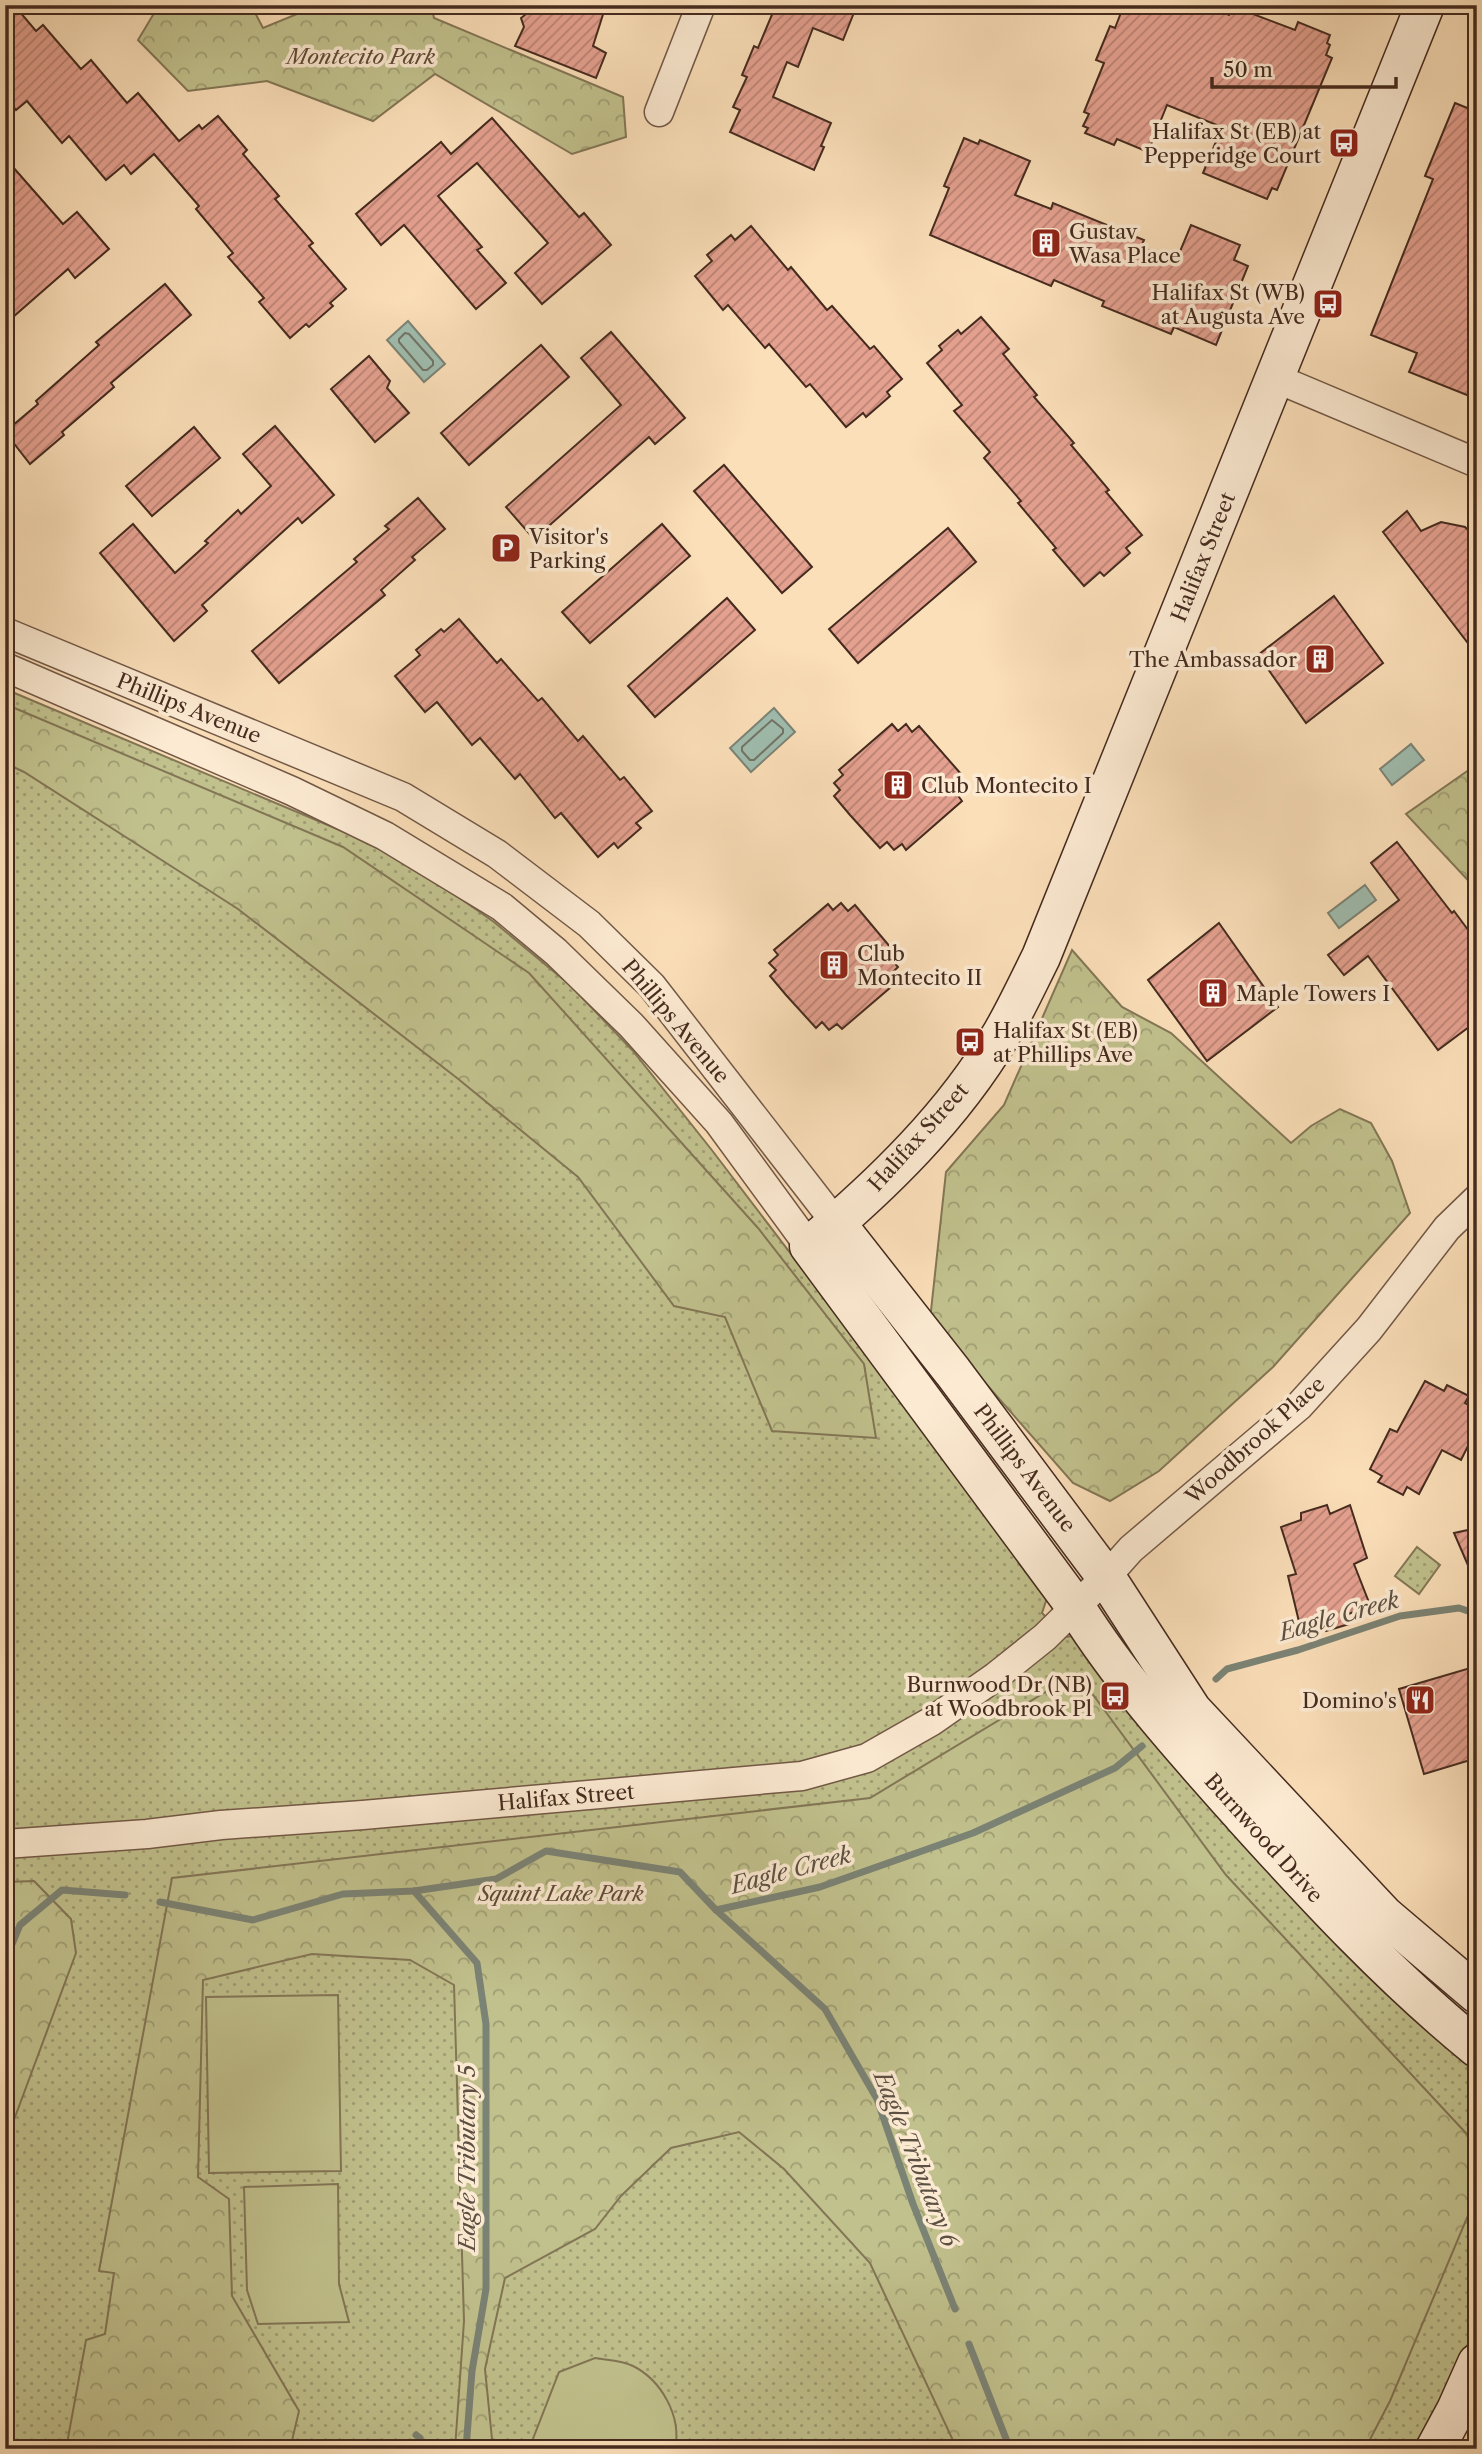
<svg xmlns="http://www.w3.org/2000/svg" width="1482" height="2454" viewBox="0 0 1482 2454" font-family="'Libre Caslon Text',serif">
<defs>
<pattern id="grass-dots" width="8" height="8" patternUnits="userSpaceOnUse" patternTransform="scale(1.75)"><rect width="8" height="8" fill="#c1c18d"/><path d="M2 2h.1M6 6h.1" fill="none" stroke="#9f9d73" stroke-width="1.8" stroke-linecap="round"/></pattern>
<pattern id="forest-crowns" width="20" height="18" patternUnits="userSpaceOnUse" patternTransform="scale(1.75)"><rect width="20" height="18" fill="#c1c18d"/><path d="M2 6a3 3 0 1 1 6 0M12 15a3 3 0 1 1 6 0" fill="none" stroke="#9f9d73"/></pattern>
<pattern id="building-hatch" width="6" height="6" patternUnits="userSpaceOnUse" patternTransform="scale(1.75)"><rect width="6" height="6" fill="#e5a190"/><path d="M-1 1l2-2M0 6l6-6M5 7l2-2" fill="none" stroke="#bb8375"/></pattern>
</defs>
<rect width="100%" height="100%" fill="#fbdfb9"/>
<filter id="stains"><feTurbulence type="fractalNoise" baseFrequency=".00286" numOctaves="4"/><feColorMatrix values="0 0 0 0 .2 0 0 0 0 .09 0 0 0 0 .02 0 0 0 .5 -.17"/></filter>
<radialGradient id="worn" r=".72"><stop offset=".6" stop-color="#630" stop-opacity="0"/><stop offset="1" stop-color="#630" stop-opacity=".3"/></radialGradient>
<g fill="url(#grass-dots)" stroke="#837656" stroke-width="2">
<polygon points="5,689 361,839 421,871 494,922 570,985 633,1051 711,1149 1043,1585 1047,1598 1042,1613 1066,1637 1072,1636 1477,2066 1477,2318 1460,2366 1418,2449 5,2449"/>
<polygon points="1417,1547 1440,1565 1419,1594 1395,1576"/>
</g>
<g fill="url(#forest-crowns)" stroke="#837656" stroke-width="2">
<polygon points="159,5 251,5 263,28 319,5 431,5 434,18 623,97 626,137 572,154 435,74 373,121 267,81 188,91 138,40"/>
<polygon points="5,704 343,847 529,973 758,1228 864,1364 876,1438 772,1431 725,1317 674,1306 578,1177 457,1078 238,909 24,772 5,763"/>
<polygon points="1473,767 1477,772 1477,890 1406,814"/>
<polygon points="1072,950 1122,1007 1171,1033 1291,1143 1311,1126 1340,1109 1371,1123 1392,1161 1410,1213 1273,1367 1159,1471 1110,1501 1073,1483 930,1320 946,1172 1004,1105"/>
<polygon points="1077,1673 1226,1875 1477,2145 1477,2194 1390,2401 1365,2449 957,2449 870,2263 784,2169 739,2132 671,2148 621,2196 595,2229 505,2278 485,2369 493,2449 455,2449 464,2321 454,1985 410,1960 312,1954 203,1980 198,2177 229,2199 232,2296 299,2411 290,2449 66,2449 86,2340 105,2334 114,2273 99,2271 172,1878 870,1798"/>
<polygon points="34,1881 71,1919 76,1953 5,2144 5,1882"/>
</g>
<g fill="#c1c18d" stroke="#837656" stroke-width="2">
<polygon points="338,1995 341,2171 209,2173 206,1997"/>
<polygon points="338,2184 339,2284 349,2322 258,2324 247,2290 244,2187"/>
<path d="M595,2358C606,2360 622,2360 633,2366C661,2380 682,2416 675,2449H529L559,2372Z"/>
</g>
<g fill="#9fbdaf" stroke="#7b8375" stroke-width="2">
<polygon points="408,321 445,364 424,382 387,340"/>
<polygon points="774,708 795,732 751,772 730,748"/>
<polygon points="1411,744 1424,760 1392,785 1380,769"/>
<polygon points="1365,885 1376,900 1339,928 1328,913"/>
</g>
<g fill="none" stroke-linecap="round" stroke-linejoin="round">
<g stroke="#727467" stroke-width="2">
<polygon points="405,333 409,334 433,361 433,365 427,370 423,370 399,342 399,339"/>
<polygon points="772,720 783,729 783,733 754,760 750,760 742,751 742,747"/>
</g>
<g stroke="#7b8375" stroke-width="7">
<polyline points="1216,1679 1227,1669 1298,1650 1400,1616 1459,1608 1477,1614"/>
<polyline points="414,1891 477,1963 486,2024 486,2289 472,2371 466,2449"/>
<polyline points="160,1902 253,1920 343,1894 414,1891 496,1879 546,1851 680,1872 716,1910 825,2009 877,2099 913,2204 955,2309"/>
<polyline points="716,1910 820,1887 973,1833 1115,1768 1142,1746"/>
<polyline points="5,1961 20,1925 62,1890 125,1895"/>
<polyline points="969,2344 1010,2449"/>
<polyline points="416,2435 420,2438"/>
</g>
</g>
<g fill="url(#building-hatch)" stroke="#452b1f" stroke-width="2">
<polygon points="5,5 14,5 36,31 43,25 81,69 91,60 127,103 138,93 179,141 199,125 202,129 218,116 247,150 243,154 279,196 275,199 313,243 309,246 346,289 330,303 333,306 309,327 306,324 290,338 259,302 264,298 228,257 233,253 196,209 199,206 154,154 131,174 124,165 106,180 69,136 62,143 27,101 16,110 5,97"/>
<polygon points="532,5 606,5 593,46 606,53 596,78 515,46 524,27 521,18 530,11"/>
<polygon points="776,5 857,5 843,40 813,28 798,67 787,62 773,97 831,123 821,146 824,147 814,170 730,132 740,110 733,107 747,77 742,75 754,46 758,48"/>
<polygon points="1124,5 1205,5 1229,15 1232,6 1295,30 1298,22 1330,35 1327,43 1330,45 1326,55 1332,58 1277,190 1272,188 1267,199 1203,173 1222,127 1167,105 1148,152 1117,139 1114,145 1085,133 1088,128 1083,126 1089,114 1084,112 1104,63 1096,60 1110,26 1115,28"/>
<polygon points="1455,103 1477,112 1477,399 1409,372 1417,353 1371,335 1433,179 1425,176"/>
<polygon points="492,118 579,217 584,213 611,245 542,304 515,273 548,243 477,163 438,196 482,247 477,250 506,283 476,309 404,225 381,245 356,214 441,142 451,154"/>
<polygon points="964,138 978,144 980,140 1030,161 1015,195 1051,209 1053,203 1144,240 1141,247 1176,261 1191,225 1240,245 1234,260 1248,266 1216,345 1174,327 1171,334 1102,306 1104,301 1054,280 1051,286 930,235 949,188 944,186"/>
<polygon points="5,158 63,224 77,212 109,249 75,278 68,269 5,324"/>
<polygon points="751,226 788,270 791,267 827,310 832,306 870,349 874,346 902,379 887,392 890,396 866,417 863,413 846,427 810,384 806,387 769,344 765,348 728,305 723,310 695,276 712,261 707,255 731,235 735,240"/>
<polygon points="165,284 191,315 111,383 114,387 62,432 64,435 30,464 5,432 38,404 36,401 99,345 96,342"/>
<polygon points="981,317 1009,349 1003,354 1037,395 1034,397 1074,443 1071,445 1109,490 1106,492 1142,535 1126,548 1130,553 1104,576 1100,572 1084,586 1053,550 1056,548 1018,503 1021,501 984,458 990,452 954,411 962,405 927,363 942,350 939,346 958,330 961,334"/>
<polygon points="611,332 685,418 655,444 649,437 534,539 506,507 621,405 581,358"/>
<polygon points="541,345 569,377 469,465 441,433"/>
<polygon points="369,356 390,381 387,388 409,413 375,442 331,389"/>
<polygon points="275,426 334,495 302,523 298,518 202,605 207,611 174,641 100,553 133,524 175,573 208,543 205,541 238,510 241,514 271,486 243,454"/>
<polygon points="194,427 220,458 152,516 126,486"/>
<polygon points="724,465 812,567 782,593 694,491"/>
<polygon points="418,498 445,529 412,557 415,560 381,590 385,595 279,683 252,651 357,562 354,559 389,529 385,526"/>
<polygon points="1407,511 1421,531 1441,522 1465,527 1477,539 1477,655 1383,532"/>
<polygon points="662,524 690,556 590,643 562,612"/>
<polygon points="948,528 976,562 858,663 829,629"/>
<polygon points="1334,596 1383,663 1306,723 1258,655"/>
<polygon points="727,598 755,630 655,717 628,686"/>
<polygon points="459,619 497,663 501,659 538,701 542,698 578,741 583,736 620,780 624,777 652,811 636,823 641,828 618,848 614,843 598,857 561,813 555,818 520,774 515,779 480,738 472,745 437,702 425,712 395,676 420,655 416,650 441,629 444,632"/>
<polygon points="892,724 898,731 906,724 912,732 919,726 961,774 955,779 963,788 956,793 962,801 906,850 902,844 894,850 887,842 880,848 850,815 834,796 840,790 834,783 843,775 839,770"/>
<polygon points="1397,842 1452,913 1454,911 1477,942 1477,1021 1438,1050 1368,956 1344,975 1328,955 1399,900 1371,863"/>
<polygon points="841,903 848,911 855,905 896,954 891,959 898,967 892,973 898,981 842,1029 837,1024 829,1030 822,1022 816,1028 786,995 770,976 776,970 769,963 778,955 774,950 828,904 833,910"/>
<polygon points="1219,923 1278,1007 1207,1061 1148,980"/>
<polygon points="1425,1381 1444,1391 1447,1385 1469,1396 1465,1403 1477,1409 1477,1428 1461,1460 1442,1450 1419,1494 1407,1487 1403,1495 1378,1482 1382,1476 1370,1469 1390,1429 1397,1432"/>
<polygon points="1327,1505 1330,1514 1350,1505 1367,1558 1354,1564 1370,1605 1346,1615 1349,1624 1326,1631 1324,1623 1301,1630 1288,1576 1296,1574 1281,1527 1301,1520 1301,1513"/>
<polygon points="1477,1528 1477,1586 1454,1533"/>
<polygon points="1477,1666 1477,1758 1424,1774 1399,1689"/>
</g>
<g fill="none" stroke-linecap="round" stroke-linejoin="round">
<g stroke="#725846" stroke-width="31">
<g id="street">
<polyline points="659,112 701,5"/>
<polyline points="1275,378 1477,463"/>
<polyline points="5,632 403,797 497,854 589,924 652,986 836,1223"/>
<polyline points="5,667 292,791 385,836 502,907 556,952 631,1025 719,1123 809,1246"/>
<polyline points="5,1844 147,1834 221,1825 363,1815 802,1776 867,1758 932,1721 995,1677 1045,1637 1106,1577 1131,1549 1299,1406 1369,1329 1447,1228 1477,1199"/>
</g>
</g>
<g stroke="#452b1f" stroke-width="41">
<g id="secondary">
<path d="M1425,5L1041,957C1028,983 1016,1009 1002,1033C953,1116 882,1185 809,1246L1075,1606C1122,1681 1183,1749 1242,1815C1316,1897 1391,1978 1477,2048"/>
<polyline points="836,1223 953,1372 1106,1577 1192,1710 1384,1915 1477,1994"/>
<polyline points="1435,2449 1456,2410 1477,2363"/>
</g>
</g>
<use href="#street" stroke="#fcead2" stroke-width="28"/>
<use href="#secondary" stroke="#fcead2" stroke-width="38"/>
</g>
<defs>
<g id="bus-square" transform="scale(1.575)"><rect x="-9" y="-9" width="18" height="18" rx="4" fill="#8f2418" stroke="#fcead2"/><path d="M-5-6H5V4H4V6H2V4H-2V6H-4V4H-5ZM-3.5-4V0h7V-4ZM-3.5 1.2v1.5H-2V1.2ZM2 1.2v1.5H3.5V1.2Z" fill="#fff"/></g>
<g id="building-square" transform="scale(1.575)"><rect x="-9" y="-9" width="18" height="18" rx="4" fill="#8f2418" stroke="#fcead2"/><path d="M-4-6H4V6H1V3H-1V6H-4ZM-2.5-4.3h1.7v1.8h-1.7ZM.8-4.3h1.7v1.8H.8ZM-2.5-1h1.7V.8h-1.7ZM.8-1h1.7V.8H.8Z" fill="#fff"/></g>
<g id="parking-square" transform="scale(1.575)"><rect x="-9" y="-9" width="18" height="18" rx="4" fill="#8f2418" stroke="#fcead2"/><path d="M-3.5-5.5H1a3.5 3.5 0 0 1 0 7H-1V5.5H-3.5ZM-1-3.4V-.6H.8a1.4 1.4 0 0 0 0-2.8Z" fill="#fff"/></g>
<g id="restaurant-square" transform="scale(1.575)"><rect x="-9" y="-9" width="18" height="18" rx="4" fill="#8f2418" stroke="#fcead2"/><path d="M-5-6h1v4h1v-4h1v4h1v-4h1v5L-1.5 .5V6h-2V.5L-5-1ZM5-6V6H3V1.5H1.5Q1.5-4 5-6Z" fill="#fff"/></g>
</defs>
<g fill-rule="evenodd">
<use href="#bus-square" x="1344" y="143"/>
<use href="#building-square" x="1046" y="243"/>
<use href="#bus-square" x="1328" y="304"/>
<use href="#parking-square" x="506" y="548"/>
<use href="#building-square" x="1320" y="659"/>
<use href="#building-square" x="898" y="785"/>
<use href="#building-square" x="834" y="965"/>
<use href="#building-square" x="1213" y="993"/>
<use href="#bus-square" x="970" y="1042"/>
<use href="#bus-square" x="1115" y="1696"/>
<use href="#restaurant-square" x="1420" y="1700"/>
</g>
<g text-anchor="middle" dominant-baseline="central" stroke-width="7" stroke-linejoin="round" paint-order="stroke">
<g font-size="21" font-style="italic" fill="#5e4935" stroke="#fcead2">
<text x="361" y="56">Montecito Park</text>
<text x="561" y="1893">Squint Lake Park</text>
</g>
<g font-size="21" fill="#452b1f" stroke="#fcead2" text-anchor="start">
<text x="1321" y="131" text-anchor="end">Halifax St (EB) at<tspan x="1321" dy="24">Pepperidge Court</tspan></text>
<text x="1069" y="231">Gustav<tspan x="1069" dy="24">Wasa Place</tspan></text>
<text x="1305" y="292" text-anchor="end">Halifax St (WB)<tspan x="1305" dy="24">at Augusta Ave</tspan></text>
<text x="529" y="536">Visitor's<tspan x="529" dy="24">Parking</tspan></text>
<text x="1297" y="659" text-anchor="end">The Ambassador</text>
<text x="921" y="785">Club Montecito I</text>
<text x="857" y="953">Club<tspan x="857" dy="24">Montecito II</tspan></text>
<text x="1236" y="993">Maple Towers I</text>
<text x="993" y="1030">Halifax St (EB)<tspan x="993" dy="24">at Phillips Ave</tspan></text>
<text x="1092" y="1684" text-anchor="end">Burnwood Dr (NB)<tspan x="1092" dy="24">at Woodbrook Pl</tspan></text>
<text x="1397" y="1700" text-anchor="end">Domino's</text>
</g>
<g font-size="21" fill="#452b1f" stroke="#fcead2">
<text transform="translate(1203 557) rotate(-68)">Halifax Street</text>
<text transform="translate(189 708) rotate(22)">Phillips Avenue</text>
<text transform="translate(676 1021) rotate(50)">Phillips Avenue</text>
<text transform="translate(918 1137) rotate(-48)">Halifax Street</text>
<text transform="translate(1255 1440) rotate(-42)">Woodbrook Place</text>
<text transform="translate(1025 1468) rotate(53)">Phillips Avenue</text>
<text transform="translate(566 1797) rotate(-5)">Halifax Street</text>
<text transform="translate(1264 1838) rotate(48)">Burnwood Drive</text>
</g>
<g font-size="23" font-style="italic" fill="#5c5043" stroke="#fcead2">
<text transform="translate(1339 1616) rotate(-16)">Eagle Creek</text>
<text transform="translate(791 1870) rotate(-15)">Eagle Creek</text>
<text transform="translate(467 2158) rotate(-90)">Eagle Tributary 5</text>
<text transform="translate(916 2159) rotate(68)">Eagle Tributary 6</text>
</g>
</g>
<rect width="1482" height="2454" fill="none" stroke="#fbdfb9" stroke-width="28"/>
<rect x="7" y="7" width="1468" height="2440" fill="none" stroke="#452b1f" stroke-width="3.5"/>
<rect x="14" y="14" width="1454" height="2426" fill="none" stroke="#452b1f" stroke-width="2"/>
<path d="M1212 77v10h184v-10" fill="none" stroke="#452b1f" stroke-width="3.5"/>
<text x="1223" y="77" font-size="21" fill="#452b1f" stroke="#fcead2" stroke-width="5" paint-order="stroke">50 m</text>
<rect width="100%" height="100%" filter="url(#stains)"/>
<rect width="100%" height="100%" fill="url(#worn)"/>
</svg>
